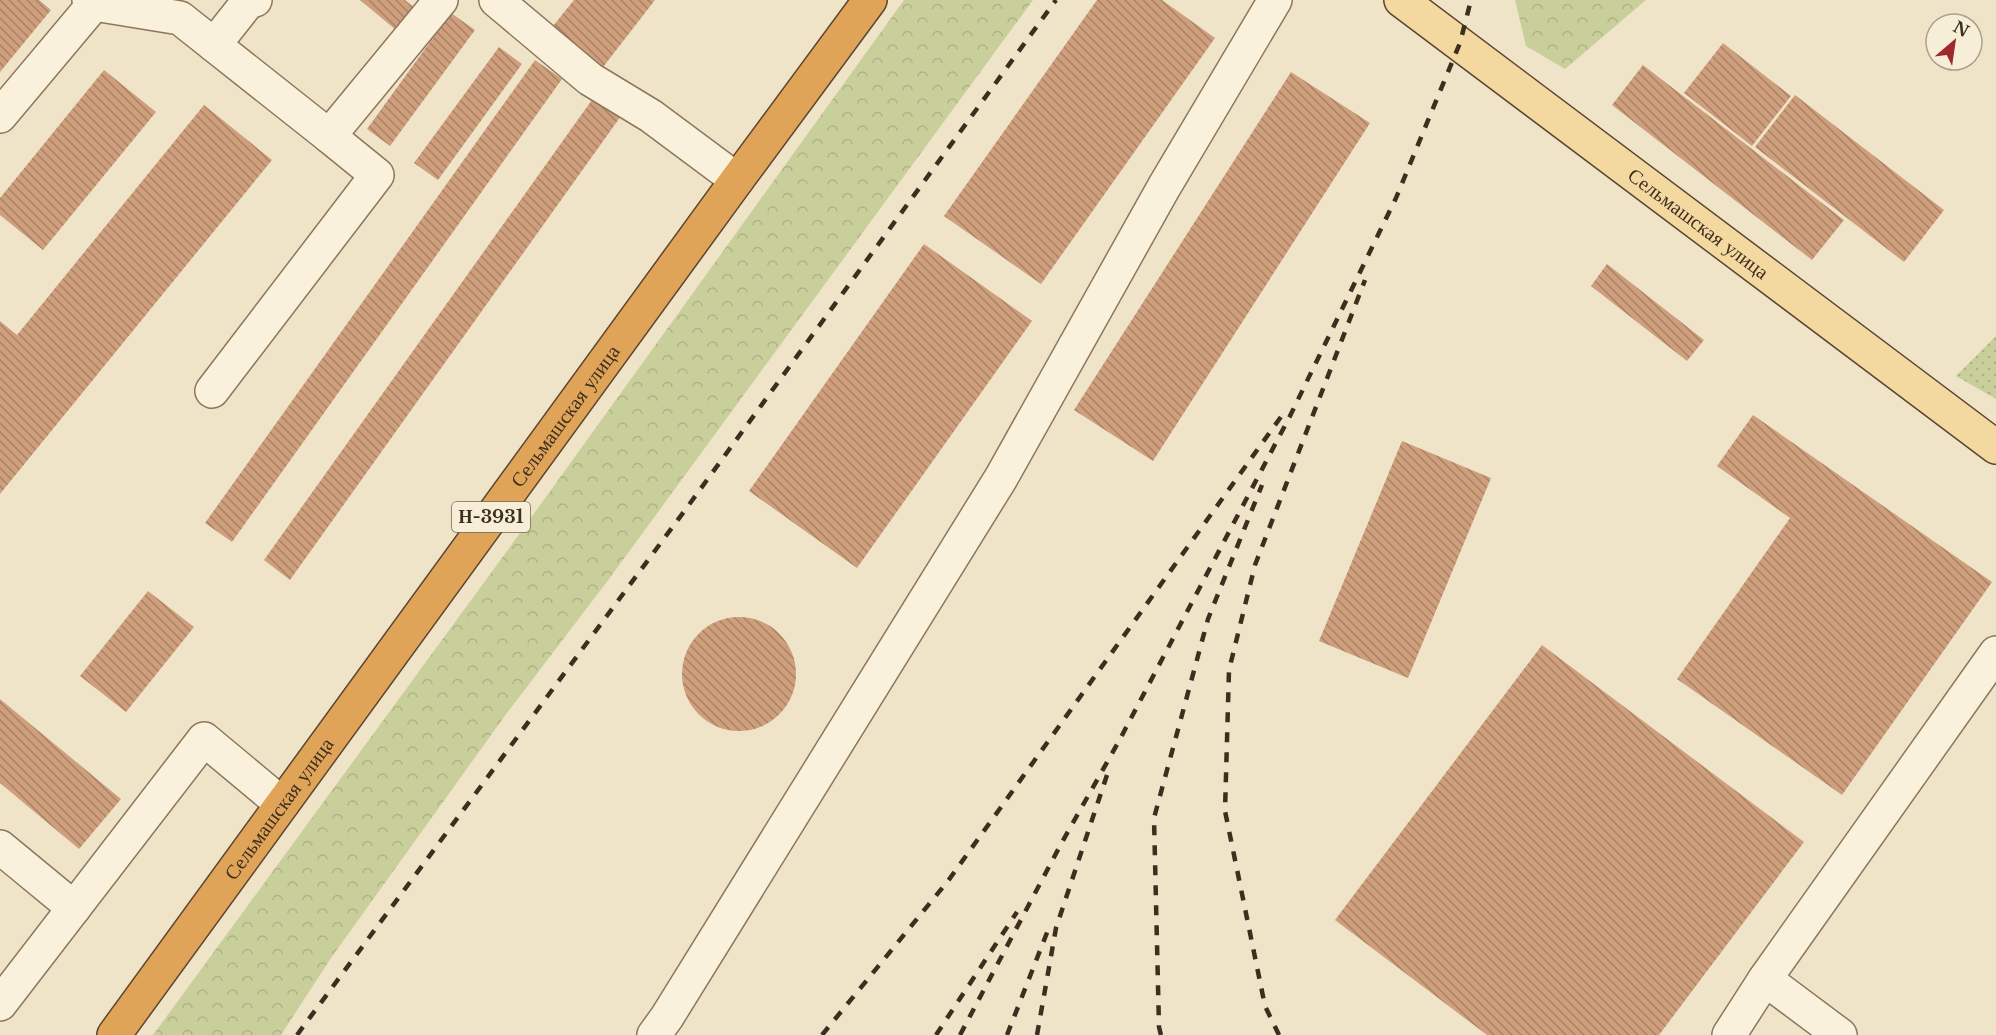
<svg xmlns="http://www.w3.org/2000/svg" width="1996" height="1035" viewBox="0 0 1996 1035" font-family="'Libre Baskerville',serif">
<defs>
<pattern id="grass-dots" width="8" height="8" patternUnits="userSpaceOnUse" patternTransform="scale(1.5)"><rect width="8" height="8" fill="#c9cf9b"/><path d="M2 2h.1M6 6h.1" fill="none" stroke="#aeb285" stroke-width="1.8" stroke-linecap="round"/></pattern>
<pattern id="forest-crowns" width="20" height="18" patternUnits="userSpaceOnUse" patternTransform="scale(1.5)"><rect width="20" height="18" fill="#c9cf9b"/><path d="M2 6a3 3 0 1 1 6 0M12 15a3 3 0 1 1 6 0" fill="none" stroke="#aeb285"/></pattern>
<pattern id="building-back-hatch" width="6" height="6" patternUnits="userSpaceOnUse" patternTransform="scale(1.5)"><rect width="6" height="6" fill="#cf9f7d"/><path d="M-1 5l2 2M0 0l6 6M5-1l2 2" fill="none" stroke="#a98266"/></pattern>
</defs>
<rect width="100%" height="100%" fill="#f0e4c8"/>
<polygon fill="url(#grass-dots)" points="1996,336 1996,399 1956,376"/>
<g fill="url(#forest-crowns)">
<polygon points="904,0 1033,0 609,579 504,717 331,958 281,1035 153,1035 507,551"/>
<polygon points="1515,0 1646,0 1565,69 1526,46"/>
</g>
<g fill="url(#building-back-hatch)">
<polygon points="0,0 39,0 51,10 0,72"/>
<polygon points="360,0 405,0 421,13 402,35"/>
<polygon points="574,0 655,0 600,71 549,31"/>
<polygon points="1097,0 1162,0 1215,38 1041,284 944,216"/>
<polygon points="451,13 475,30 390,146 367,129"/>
<polygon points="1723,43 1791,96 1752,146 1684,93"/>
<polygon points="499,47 522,64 438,180 414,163"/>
<polygon points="535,60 562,79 232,542 205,523"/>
<polygon points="1643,65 1844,220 1812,260 1612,105"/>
<polygon points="104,70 156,112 43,250 0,215 0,198"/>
<polygon points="1291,72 1370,123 1153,461 1074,410"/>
<polygon points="1795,95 1944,210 1904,262 1755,147"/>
<polygon points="594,97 621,116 290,580 264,560"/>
<polygon points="204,105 272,160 0,494 0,321 17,335"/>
<polygon points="924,244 1032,321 857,568 749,491"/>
<polygon points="1607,264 1704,340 1687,361 1591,286"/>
<polygon points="1753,415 1992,582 1842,795 1677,679 1790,518 1717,466"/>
<polygon points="1402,441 1491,478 1408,678 1319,641"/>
<polygon points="148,591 194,627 126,712 80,676"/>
<circle cx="739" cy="674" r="57"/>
<polygon points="1542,645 1804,842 1659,1035 1487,1035 1335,920"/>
<polygon points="0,699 121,799 79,849 0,783"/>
</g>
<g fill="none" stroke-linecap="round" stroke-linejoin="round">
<g stroke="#8d765c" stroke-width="36">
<g id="minor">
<polyline points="496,0 590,79 651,116 737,180"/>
<polyline points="94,4 180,18 329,136 441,0"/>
<polyline points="214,45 248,2 255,0"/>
<polyline points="0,116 94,4 89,0"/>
<polyline points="212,391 377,175 329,136"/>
<polyline points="0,847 74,908"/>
<polyline points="1765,979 1840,1035"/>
<polyline points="0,1004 204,739 282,804"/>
<polyline points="654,1035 667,1017 1001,478 1164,187 1275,0"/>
<polyline points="1729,1035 1765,979 1996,653"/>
</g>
</g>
<g stroke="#5b4430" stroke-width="36">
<g id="major">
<path id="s1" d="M1401,0L1996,447"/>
</g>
</g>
<g stroke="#5b4430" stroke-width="36">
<g id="highway">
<path id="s2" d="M114,1035L737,180L870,0"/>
</g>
</g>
<use href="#minor" stroke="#faf1dc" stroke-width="33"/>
<use href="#major" stroke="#f3d9a0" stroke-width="33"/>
<use href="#highway" stroke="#e0a458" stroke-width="33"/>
<g stroke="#3d2e20" stroke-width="4.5" stroke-dasharray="10 10" stroke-linecap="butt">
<polyline points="297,1035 691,502 1056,0"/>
<polyline points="822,1035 948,881 1283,414"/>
<polyline points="936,1035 1017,912"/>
<polyline points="960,1035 1061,844 1119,741 1290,416 1396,198 1460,43 1471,0"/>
<polyline points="1007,1035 1050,925"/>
<polyline points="1037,1035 1056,928 1108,772"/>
<polyline points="1161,1035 1159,1027 1154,818 1208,619 1262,485"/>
<polyline points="1279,1035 1265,1006 1225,811 1229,670 1255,565 1365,280"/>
</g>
</g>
<g text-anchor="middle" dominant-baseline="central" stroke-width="4.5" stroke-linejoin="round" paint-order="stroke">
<rect fill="#f7eed8" stroke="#756857" stroke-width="1.5" x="452" y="502" width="78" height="30" rx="4.5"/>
<g font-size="18" font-weight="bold" fill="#3d2e20">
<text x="491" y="517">Н-3931</text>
</g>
<g font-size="20" fill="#3d2e20" stroke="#f7eed8">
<text stroke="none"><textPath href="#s1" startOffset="372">Сельмашская улица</textPath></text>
<text stroke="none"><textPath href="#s2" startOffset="766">Сельмашская улица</textPath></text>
<text stroke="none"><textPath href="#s2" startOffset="280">Сельмашская улица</textPath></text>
</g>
</g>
<g transform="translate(1954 42) rotate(29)"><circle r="28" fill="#f7eed8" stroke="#ada18e" stroke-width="1.5"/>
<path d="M0-4.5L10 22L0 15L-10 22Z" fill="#9e2a2b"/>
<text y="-9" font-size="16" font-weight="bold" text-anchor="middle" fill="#3d2e20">N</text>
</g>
</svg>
